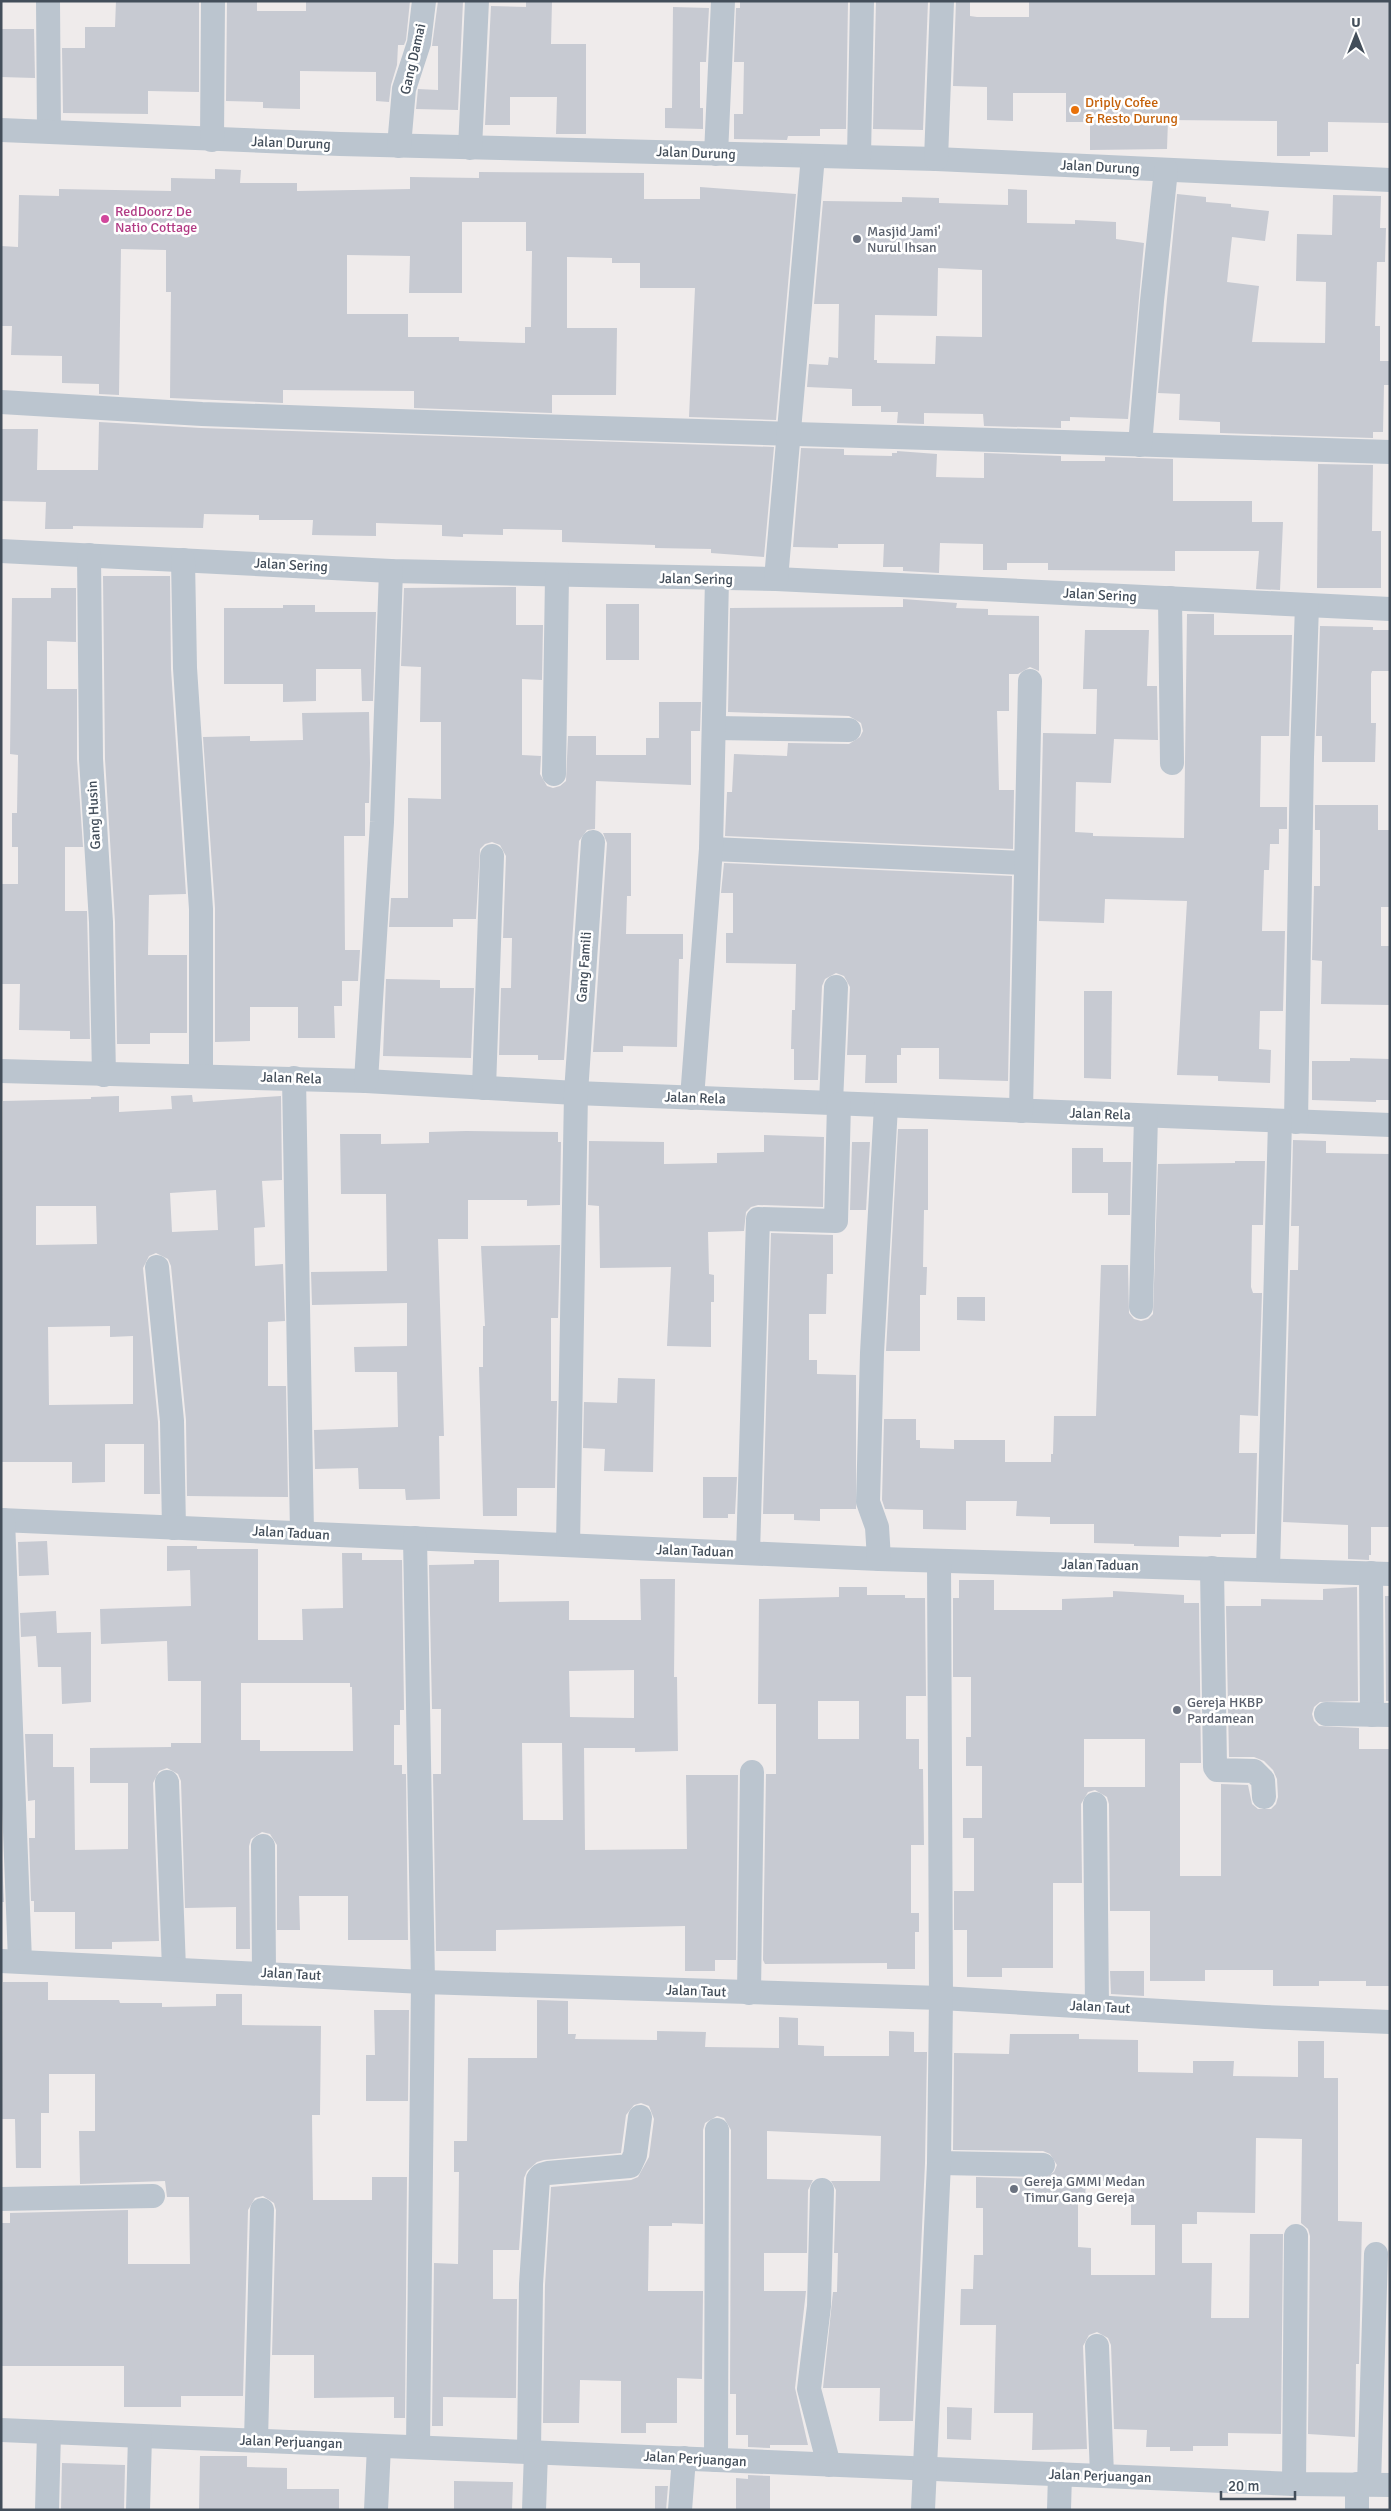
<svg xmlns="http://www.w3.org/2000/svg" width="1391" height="2511" viewBox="0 0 1391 2511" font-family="Signika,sans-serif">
<rect width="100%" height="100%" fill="#efebeb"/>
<g fill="#c7cad2" fill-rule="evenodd">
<polygon points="116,1 199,1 199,92 148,91 148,114 63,113 62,48 85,48 85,27 115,27"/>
<polygon points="227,1 257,1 257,11 306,11 306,1 410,1 406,40 404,45 398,45 397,65 391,85 389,102 376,101 376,72 300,71 300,109 263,108 263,102 226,101"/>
<polygon points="438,1 463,1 458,110 416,109 418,89 438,90 438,46 432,46"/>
<polygon points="526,1 552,1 551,44 586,44 586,134 556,134 557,97 510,97 510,125 485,125 491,6 526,7"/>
<polygon points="740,1 848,1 846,129 820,129 820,136 788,136 787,140 734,139 734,114 743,114 744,62 734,62 736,8 740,8"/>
<polygon points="876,1 928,1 923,130 873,129"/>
<polygon points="956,1 970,1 970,16 977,17 1029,17 1029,1 1390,1 1390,123 1328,122 1328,152 1310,152 1310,156 1277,156 1277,121 1168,120 1167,149 1090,150 1090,122 1066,122 1066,93 1013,93 1013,121 987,120 987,87 953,86"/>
<polygon points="673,7 709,8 706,62 700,62 700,108 703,108 703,129 665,128 665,108 672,108"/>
<polygon points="1,29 34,29 35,78 1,77"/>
<path d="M215,169L241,170L240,183H297V191L410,189V177L479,178V172L644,173V199H700V187L796,194L776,420L689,417L695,288H640V263H612V258L567,257V328H617L616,395H552V413L414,408V391L283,390V403L170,398L171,292H166V250L121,249L119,395L99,394V384L62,383V356L11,355L12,326H1V246L18,247L19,195L59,196V189L171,191V178L215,179ZM462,222H526V251H532L531,327H525V343L459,341V337H408V314H347V255L410,256L409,293H462Z"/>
<path d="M1008,189L1027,190V223L1075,224V220L1116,222V239L1144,243L1128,419L1070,417V421H1061V428L984,426L983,414L924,413V424L897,423L898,412H881V406H852V389L807,387L809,364L828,365L829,357L838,358L839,304H814L823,201L902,202V197L939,198V203L1008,205ZM938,268L982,270V337L936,336L935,364L877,363V360H874L875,315L937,316Z"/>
<polygon points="1177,194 1206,197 1206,202 1231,204 1231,207 1269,211 1265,241 1232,237 1227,282 1259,286 1252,342 1325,343 1326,282 1296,281 1297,234 1332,235 1333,195 1381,196 1380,228 1386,228 1385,262 1377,262 1375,326 1380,326 1380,361 1390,361 1390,385 1384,385 1383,432 1373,432 1373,438 1220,433 1220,422 1179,420 1180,394 1158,393"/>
<polygon points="99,422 201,428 774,447 764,557 711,553 711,549 655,548 655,545 562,542 562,530 503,529 503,535 463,534 463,537 442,536 442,525 376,523 376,536 312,535 313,520 259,520 259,515 204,514 203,528 73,526 73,529 45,529 46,502 1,501 1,429 38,429 37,470 98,470"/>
<polygon points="801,448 844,449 844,455 892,456 892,453 897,453 897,451 937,454 936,477 984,478 984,453 1061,456 1061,461 1105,461 1105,457 1173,459 1173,501 1252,501 1252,522 1283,522 1280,590 1256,589 1259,551 1175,551 1175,571 1048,570 1048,563 1007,563 1007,570 983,570 983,544 940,543 939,573 903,571 903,567 883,567 884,544 838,544 838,548 793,547"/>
<polygon points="1318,464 1373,465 1372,531 1381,531 1381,588 1317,588"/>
<polygon points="103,576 170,576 171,669 186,894 149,895 148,955 187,955 187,1033 150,1033 150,1044 117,1044 115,922 105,759"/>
<polygon points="516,587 516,625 543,625 542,680 522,679 522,755 541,756 540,774 547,786 553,788 560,786 566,781 568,736 596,736 596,755 646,755 646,738 659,738 659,702 701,702 700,731 691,731 691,785 596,781 595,829 587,830 579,841 564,1060 538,1060 538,1055 499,1055 501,988 511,988 512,938 503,938 506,856 500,845 492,842 485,844 480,849 476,919 453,919 453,927 389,927 391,898 408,898 408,798 441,799 441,722 420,722 421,667 401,666 404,588"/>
<polygon points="51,588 76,588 76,642 47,641 47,689 77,689 77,759 83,847 65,847 65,911 87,911 90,1039 70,1039 70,1031 19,1030 20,984 1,984 1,884 18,884 18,847 12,847 12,813 17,813 18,755 10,754 12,598 51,598"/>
<polygon points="903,599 957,603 956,608 988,609 988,615 1039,616 1039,671 1030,667 1018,674 1009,674 1009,711 997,711 999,790 1014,790 1013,849 725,836 727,792 732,792 734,754 787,756 788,743 849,744 860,737 863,731 861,723 849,716 728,712 730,608 903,607"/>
<rect x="606" y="604" width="33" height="56"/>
<polygon points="283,605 315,605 315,612 376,612 373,701 362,701 361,669 316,669 316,701 283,702 283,684 224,684 224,608 283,608"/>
<polygon points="1187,614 1214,614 1214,635 1292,635 1289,736 1261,736 1260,807 1287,807 1287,829 1279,829 1279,844 1270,844 1269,870 1264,870 1262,931 1285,931 1283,1011 1260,1011 1259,1049 1271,1050 1270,1083 1218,1081 1218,1076 1177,1075 1187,901 1105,899 1104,923 1039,921 1043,733 1096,734 1097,689 1083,689 1085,630 1149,630 1147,686 1157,686 1158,740 1114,739 1111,783 1076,782 1075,832 1093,833 1093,836 1184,838"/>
<polygon points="1320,626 1373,627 1373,630 1390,630 1390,671 1372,671 1371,674 1371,723 1376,723 1375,762 1322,762 1322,736 1316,736"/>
<polygon points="369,712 370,763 369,803 365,803 365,836 344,836 345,950 360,950 358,981 342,981 342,1006 334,1006 335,1038 298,1038 298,1007 250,1007 250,1041 215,1042 215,908 203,737 250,736 250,741 303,740 302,713"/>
<polygon points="1315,805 1378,805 1378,830 1390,830 1390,907 1381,907 1381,946 1390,946 1390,1005 1321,1004 1322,961 1312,960 1314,886 1320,886 1320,830 1315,830"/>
<polygon points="603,833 631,833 631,896 627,896 626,934 683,934 683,959 679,959 677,1047 623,1046 623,1052 593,1052 607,843"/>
<polygon points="724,863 1012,876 1008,1081 939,1079 939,1048 901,1048 901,1055 897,1055 897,1083 865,1083 866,1055 847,1055 850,987 844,976 836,973 825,979 822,986 818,1080 794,1080 794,1049 791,1049 792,1010 795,1010 796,964 726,963 726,933 733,933 733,893 721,893"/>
<polygon points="386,979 440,980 440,988 474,988 471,1058 383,1056"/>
<polygon points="1084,991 1112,991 1111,1079 1084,1078"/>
<polygon points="1350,1058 1390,1059 1390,1100 1376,1100 1376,1102 1312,1100 1312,1061 1350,1061"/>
<path d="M192,1095L193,1102L281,1096L282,1180L262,1181L265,1227L254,1228L255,1266L283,1264L285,1321L268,1322V1386H286L288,1497L187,1496L186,1420L171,1266L168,1259L156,1253L149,1256L143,1268L158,1422L160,1494H144V1444H105V1482L72,1483V1462H1L3,1101L91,1099V1097L119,1096V1112L172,1109L171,1096ZM216,1190L218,1230L172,1232L170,1193ZM36,1206H96L97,1244L36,1245ZM110,1326V1337L133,1336V1404L49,1405L48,1327Z"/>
<polygon points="898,1129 928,1129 928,1210 924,1210 923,1267 927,1267 926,1295 920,1295 920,1351 886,1351"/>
<polygon points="466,1131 558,1132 558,1142 561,1142 560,1205 527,1206 527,1200 468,1200 468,1239 438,1239 444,1436 439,1436 440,1499 406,1500 405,1489 359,1489 358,1468 315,1469 314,1430 398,1427 397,1372 355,1372 354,1347 407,1346 407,1303 312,1305 311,1272 387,1271 386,1194 341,1194 340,1134 381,1134 381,1144 429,1143 429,1132"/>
<polygon points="764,1135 824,1137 823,1207 758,1205 751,1207 746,1212 744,1231 708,1232 709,1274 714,1275 714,1302 711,1302 711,1347 667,1346 671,1267 600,1268 599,1206 588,1205 589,1141 664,1142 664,1164 717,1163 717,1153 764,1152"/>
<polygon points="1293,1140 1326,1141 1326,1153 1390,1154 1390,1527 1371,1527 1371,1555 1369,1555 1369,1560 1348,1559 1348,1525 1283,1522 1290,1270 1298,1270 1299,1226 1291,1226"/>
<polygon points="852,1142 870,1142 866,1210 850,1210"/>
<polygon points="1072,1148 1103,1148 1103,1162 1131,1162 1130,1215 1108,1215 1108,1193 1072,1193"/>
<polygon points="1235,1161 1265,1161 1263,1225 1252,1225 1251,1287 1253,1293 1262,1293 1258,1416 1240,1415 1239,1453 1257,1453 1255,1534 1221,1534 1221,1537 1179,1536 1179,1547 1134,1546 1134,1544 1094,1543 1094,1524 1050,1524 1050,1517 1016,1516 1017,1501 966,1501 966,1530 923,1529 923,1510 885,1509 882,1500 884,1419 916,1419 916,1440 920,1440 920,1448 954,1449 954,1440 1005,1440 1005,1462 1051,1462 1051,1454 1053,1454 1054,1416 1096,1416 1101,1265 1128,1265 1129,1313 1134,1319 1141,1321 1148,1319 1153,1314 1158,1164 1235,1163"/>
<polygon points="771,1233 833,1235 833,1274 827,1274 826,1314 809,1314 809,1360 817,1360 817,1374 856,1375 856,1509 820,1509 820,1521 794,1520 794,1514 763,1514"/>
<polygon points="560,1245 558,1318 551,1318 551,1401 557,1401 555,1488 517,1488 517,1516 483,1516 479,1367 483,1367 483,1326 485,1326 481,1246"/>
<polygon points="957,1297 985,1297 985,1321 957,1320"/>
<polygon points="618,1378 655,1379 653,1472 604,1471 605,1449 583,1448 584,1402 617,1403"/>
<polygon points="703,1477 737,1477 735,1514 728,1514 728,1518 703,1518"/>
<polygon points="47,1541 49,1575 19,1576 18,1542"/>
<path d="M167,1546H197V1549H258V1640H303L302,1609L343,1608L342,1553H362V1560H402L404,1710H400V1725H394V1765H402V1774H406L408,1940H348V1896H299L300,1930H277V1845L270,1834L262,1832L251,1839L249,1846L250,1949H236V1907L185,1908L181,1781L178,1774L167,1768L159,1771L153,1783L159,1941L112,1942V1949H75V1912H34V1901H31L29,1838H35V1800L28,1801L25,1734H53V1767H74L75,1850L128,1849V1783H90V1748L171,1747V1743H201V1681H168L167,1641L101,1644L100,1609L191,1606L190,1570L167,1571ZM241,1683H350V1687H352L353,1751H260V1740H241Z"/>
<path d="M474,1560H499V1602L569,1601V1620H641L640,1579H675L674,1677H677L678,1751L635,1752V1748H584L585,1850L687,1849L686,1775H738L736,1960H715V1971H685V1926L496,1930V1951H436L433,1774H441V1709H432L429,1565L474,1564ZM634,1670V1718L570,1717L569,1671ZM522,1743H562L563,1820H523Z"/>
<path d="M959,1580H994V1610H1062V1599L1113,1597V1591L1184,1595V1603H1199L1201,1763H1180V1876H1221V1784L1248,1785L1252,1804L1258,1809H1271L1276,1804L1278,1797L1277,1779L1273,1770L1264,1761L1254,1757H1229L1226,1606H1261V1599L1323,1600V1589L1357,1587L1358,1701L1320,1702L1314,1707L1312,1714L1314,1721L1319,1726L1359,1728V1749H1390V1986H1366V1981H1319V1986H1273V1970H1205V1981H1150V1911H1110L1109,1804L1107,1797L1095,1790L1088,1792L1081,1804L1082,1883H1053V1968H1002V1977H967V1930H954V1891H974V1838H963V1818H982V1766H966V1737H971V1677H953V1598H959ZM1084,1739H1145V1787H1084Z"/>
<path d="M839,1587H867V1595H905V1598H925L926,1696H906V1739H919V1769H923L924,1845H911V1913H919V1932H915V1969H887V1963L765,1964L763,1960L766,1774H776V1704H758L759,1599L839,1597ZM818,1701H859V1739H818Z"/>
<polygon points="1385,1596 1390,1596 1390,1701 1386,1701"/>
<polygon points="56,1611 57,1633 91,1632 91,1702 62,1704 61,1667 38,1667 36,1636 21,1637 20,1613"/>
<polygon points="1,1839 4,1902 1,1902"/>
<polygon points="1110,1971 1144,1971 1144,1996 1111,1994"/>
<polygon points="3,1982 48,1982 48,2000 119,2000 120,2003 162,2003 162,2007 216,2006 216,1994 242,1994 242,2025 321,2026 320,2115 312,2115 313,2200 372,2200 372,2177 407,2177 405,2418 394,2418 394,2397 314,2398 314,2355 272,2355 276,2210 274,2203 263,2196 255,2198 248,2210 243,2396 181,2396 181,2407 124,2407 124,2366 1,2366 1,2223 10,2223 10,2213 128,2210 128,2264 190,2264 189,2197 167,2197 165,2181 80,2184 79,2131 95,2131 95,2074 49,2074 49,2113 41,2113 41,2168 16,2168 15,2119 2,2119"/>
<polygon points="537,2000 568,2001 568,2034 576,2034 575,2039 657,2040 657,2031 706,2032 705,2047 779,2048 779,2017 798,2018 798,2045 824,2046 824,2056 889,2056 889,2031 914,2032 914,2052 927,2052 925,2163 913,2421 879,2421 880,2388 823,2388 833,2292 837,2292 838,2253 834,2253 836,2190 831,2181 880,2181 881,2136 767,2131 767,2179 813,2180 808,2190 807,2253 764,2253 764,2291 806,2291 795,2388 808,2445 770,2445 770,2448 748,2447 748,2435 736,2435 736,2394 730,2394 731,2130 724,2118 717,2116 705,2123 703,2130 703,2224 672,2223 672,2226 649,2226 648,2291 703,2291 702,2379 677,2378 677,2423 646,2423 646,2433 621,2433 621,2381 580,2380 579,2423 543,2423 545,2285 551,2187 631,2180 638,2177 649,2157 654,2119 649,2106 641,2103 634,2105 626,2115 621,2153 544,2160 537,2162 527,2171 524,2178 519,2250 493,2250 493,2299 517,2299 516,2398 443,2397 443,2426 432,2426 434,2263 458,2264 459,2172 454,2172 454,2141 467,2141 468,2058 537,2058"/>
<polygon points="374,2010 409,2010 408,2101 366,2101 366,2055 375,2055"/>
<path d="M1010,2034H1079V2039L1138,2040V2072L1193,2073V2061H1234L1233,2076L1298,2077V2041H1324V2078H1338V2221L1362,2222L1359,2364H1356L1355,2437L1308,2434L1310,2236L1308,2229L1301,2223L1302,2139L1256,2138L1255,2213L1197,2212V2224H1182V2263H1212L1211,2318H1249L1250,2234H1283L1281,2434L1228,2433V2446H1193V2451H1170V2447H1146L1147,2430L1114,2429L1111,2345L1108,2338L1097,2332L1089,2335L1083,2346L1087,2449L1032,2450L1033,2413H994L996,2325H960L961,2289H973L974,2255H983V2208H976V2177L1043,2179L1054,2172L1057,2165L1050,2154L1043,2151L953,2150L954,2053L1009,2054ZM1086,2181H1131V2225H1155V2275H1091V2248L1078,2247V2198H1085Z"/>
<polygon points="947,2407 972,2408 971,2440 947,2439"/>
<polygon points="200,2456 247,2456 247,2467 287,2468 287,2489 339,2489 339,2510 199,2510"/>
<polygon points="62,2463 125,2465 124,2510 61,2510"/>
<polygon points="748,2475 770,2476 770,2510 736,2510 736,2478 748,2479"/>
<polygon points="454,2481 513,2482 512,2510 454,2510"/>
<polygon points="655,2486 668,2486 666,2510 655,2510"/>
</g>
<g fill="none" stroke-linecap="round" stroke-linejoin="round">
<g stroke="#bbc5cf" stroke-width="24">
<polyline points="48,1 49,131"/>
<polyline points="1,130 340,144 936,159 1390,180"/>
<polyline points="212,140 213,1"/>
<polyline points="399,146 404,89 419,43 424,1"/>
<polyline points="470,148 477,1"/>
<polyline points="716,154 723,1"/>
<polyline points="859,156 862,1"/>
<polyline points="936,159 942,1"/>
<polyline points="1,402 202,414 535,426 1390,452"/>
<polyline points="1140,445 1152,301 1166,170"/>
<polyline points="1,551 391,571 776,579 1390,609"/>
<polyline points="89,555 91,759 101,922 104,1075"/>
<polyline points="183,560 185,668 201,909 201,1075"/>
<polyline points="776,579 813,156"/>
<polyline points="1170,598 1172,763"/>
<polyline points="715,728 849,730"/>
<polyline points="554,774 557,576"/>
<polyline points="711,849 1025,863"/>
<polyline points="1,1071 366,1081 576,1093 1390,1125"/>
<polyline points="294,1078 302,1533"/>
<polyline points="366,1081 382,822 391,571"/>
<polyline points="484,1088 492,856"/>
<polyline points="692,1098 711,849 717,579"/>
<polyline points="831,1103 836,987"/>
<polyline points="1021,1111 1030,681"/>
<polyline points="1296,1122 1302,757 1307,605"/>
<polyline points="157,1267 172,1421 174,1528"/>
<polyline points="1141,1307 1146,1116"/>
<polyline points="1,1520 879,1559 1390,1574"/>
<polyline points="3,1520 20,1961"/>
<polyline points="415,1538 423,1982 418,2447"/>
<polyline points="568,1545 576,1093 593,842"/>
<polyline points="748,1553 758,1219 836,1221 839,1104"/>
<polyline points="879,1559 877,1527 868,1502 872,1353 886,1106"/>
<polyline points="1212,1568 1215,1767 1217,1770 1254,1771 1263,1780 1264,1797"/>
<polyline points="1268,1569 1280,1121"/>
<polyline points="1371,1573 1372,1715"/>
<polyline points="1326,1714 1390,1715"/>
<polyline points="167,1782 174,1969"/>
<polyline points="1095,1804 1097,2007"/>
<polyline points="263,1846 264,1972"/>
<polyline points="1,1961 423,1982 941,1998 1265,2017 1390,2022"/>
<polyline points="749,1993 752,1772"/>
<polyline points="939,2163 1043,2165"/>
<polyline points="822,2190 819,2306 809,2389 829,2465"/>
<polyline points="1,2199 153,2196"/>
<polyline points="1097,2346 1102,2475"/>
<polyline points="1,2430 1294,2484 1390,2485"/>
<polyline points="256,2440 262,2210"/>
<polyline points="529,2452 531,2284 538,2179 541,2175 548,2173 630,2166 635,2155 640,2117"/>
<polyline points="716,2460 717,2130"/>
<polyline points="1294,2484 1296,2236"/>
<polyline points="1369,2484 1376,2254"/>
<polyline points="47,2510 49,2432"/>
<polyline points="138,2510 140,2436"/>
<polyline points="376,2510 379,2446"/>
<polyline points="534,2510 536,2452"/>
<polyline points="680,2510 684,2458"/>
<polyline points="923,2510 939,2163 941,1998 939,1561"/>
<polyline points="1059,2510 1060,2474"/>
<polyline points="1357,2510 1357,2484"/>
</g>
</g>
<circle fill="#e8710a" stroke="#fff" stroke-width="2" cx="1075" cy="110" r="5"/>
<circle fill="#d1479c" stroke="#fff" stroke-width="2" cx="105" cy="219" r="5"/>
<g fill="#6b7280" stroke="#fff" stroke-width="2">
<circle cx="857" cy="239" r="5"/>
<circle cx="1177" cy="1710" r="5"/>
<circle cx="1014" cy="2189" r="5"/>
</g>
<g text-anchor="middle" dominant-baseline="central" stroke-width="5" stroke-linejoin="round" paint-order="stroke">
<g font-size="14" fill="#434e5a" stroke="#fff">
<text transform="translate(413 59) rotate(-77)">Gang Damai</text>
<text transform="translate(291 143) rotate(2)">Jalan Durung</text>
<text transform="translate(696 153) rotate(2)">Jalan Durung</text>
<text transform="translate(1100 167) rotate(3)">Jalan Durung</text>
<text transform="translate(291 565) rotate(3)">Jalan Sering</text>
<text transform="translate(696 579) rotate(1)">Jalan Sering</text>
<text transform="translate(1100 595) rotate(3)">Jalan Sering</text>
<text transform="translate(94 815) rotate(-93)">Gang Husin</text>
<text transform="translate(584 967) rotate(-86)">Gang Famili</text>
<text transform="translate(291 1078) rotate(2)">Jalan Rela</text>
<text transform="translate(695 1098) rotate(2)">Jalan Rela</text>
<text transform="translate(1100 1114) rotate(2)">Jalan Rela</text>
<text transform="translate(291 1533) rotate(3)">Jalan Taduan</text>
<text transform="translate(695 1551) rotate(2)">Jalan Taduan</text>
<text transform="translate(1100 1565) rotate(1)">Jalan Taduan</text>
<text transform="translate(291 1974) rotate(3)">Jalan Taut</text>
<text transform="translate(696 1991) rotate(2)">Jalan Taut</text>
<text transform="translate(1100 2007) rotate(3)">Jalan Taut</text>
<text transform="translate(291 2442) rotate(2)">Jalan Perjuangan</text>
<text transform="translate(695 2459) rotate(3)">Jalan Perjuangan</text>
<text transform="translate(1100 2476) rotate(2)">Jalan Perjuangan</text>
</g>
<g font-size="14" fill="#c56008" stroke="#fff" text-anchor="start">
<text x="1085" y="102">Driply Cofee<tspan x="1085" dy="16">&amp; Resto Durung</tspan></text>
</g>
<g font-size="14" fill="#b23c85" stroke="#fff" text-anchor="start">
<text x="115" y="211">RedDoorz De<tspan x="115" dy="16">Natio Cottage</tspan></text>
</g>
<g font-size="14" fill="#5b616d" stroke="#fff" text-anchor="start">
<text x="867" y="231">Masjid Jami'<tspan x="867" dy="16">Nurul Ihsan</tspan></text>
<text x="1187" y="1702">Gereja HKBP<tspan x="1187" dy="16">Pardamean</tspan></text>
<text x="1024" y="2181">Gereja GMMI Medan<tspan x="1024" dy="16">Timur Gang Gereja</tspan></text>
</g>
</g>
<rect width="1391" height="2511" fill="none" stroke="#434e5a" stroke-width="5"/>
<g transform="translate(1356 35)" stroke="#ffffff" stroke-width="4" paint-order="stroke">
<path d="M0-4L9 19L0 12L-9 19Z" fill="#434e5a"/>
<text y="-8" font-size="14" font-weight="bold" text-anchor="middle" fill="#434e5a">U</text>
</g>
<path d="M1221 2491v8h74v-8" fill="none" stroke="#434e5a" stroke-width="2.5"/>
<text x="1228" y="2491" font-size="15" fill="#434e5a" stroke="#ffffff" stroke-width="4" paint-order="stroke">20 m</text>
</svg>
